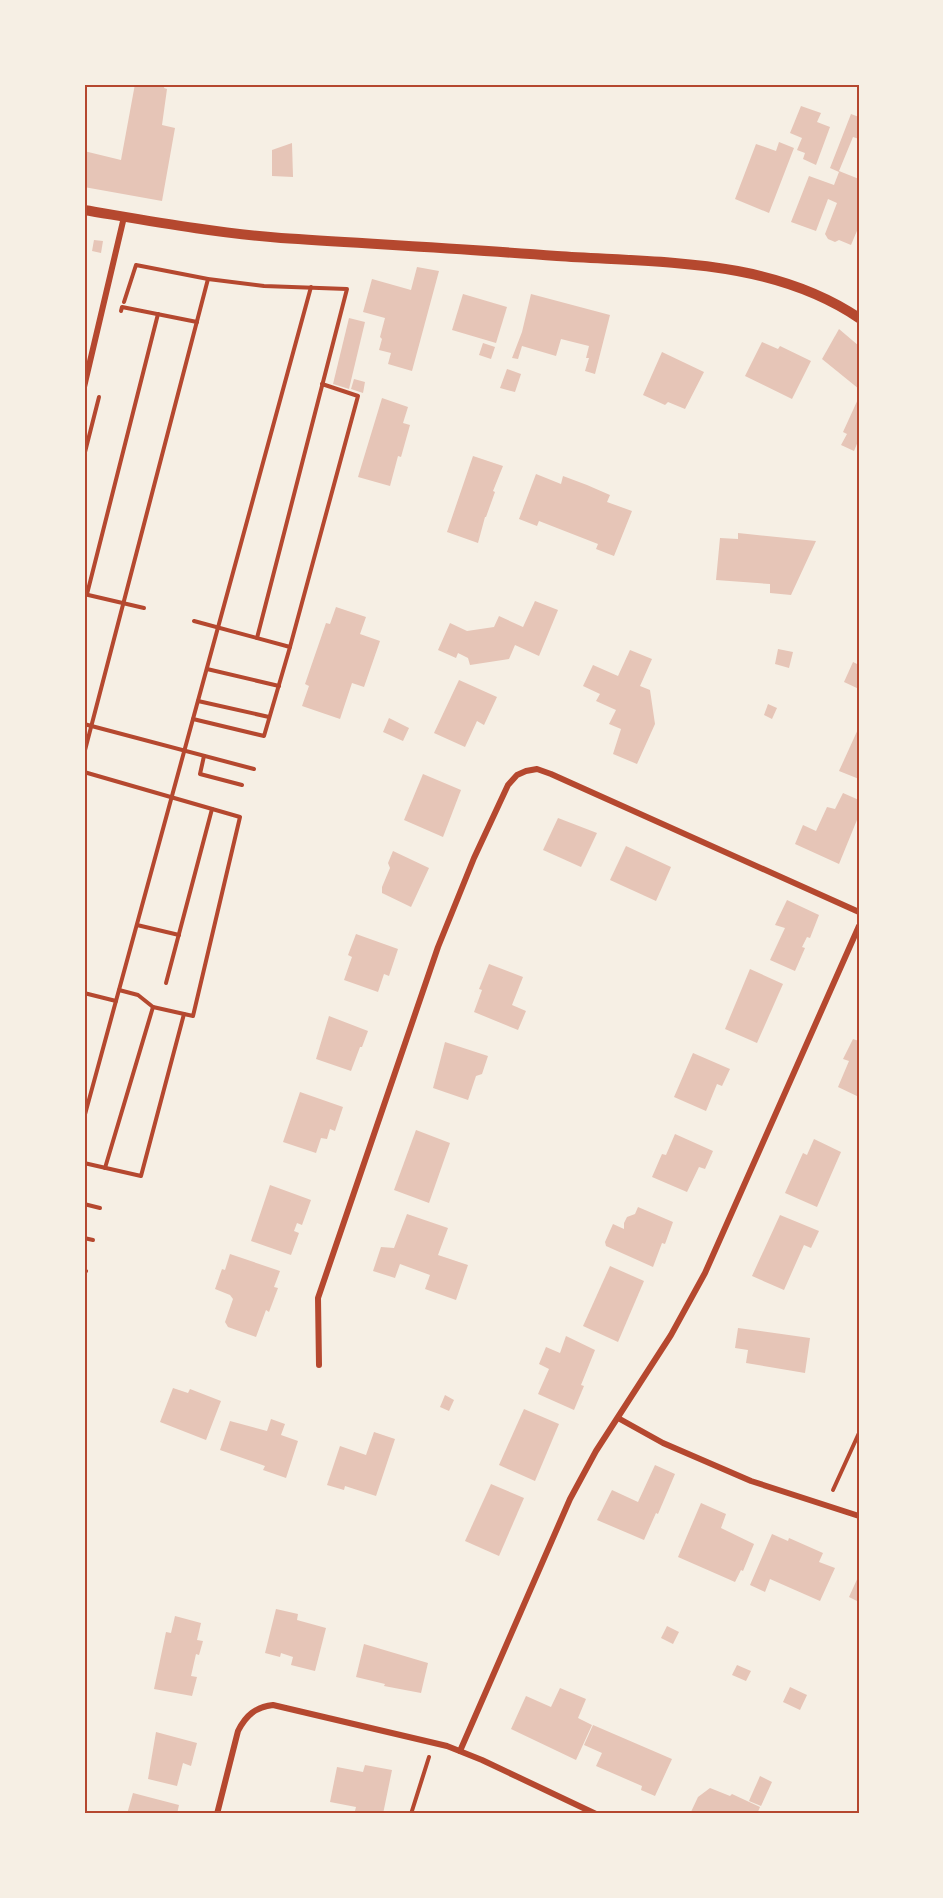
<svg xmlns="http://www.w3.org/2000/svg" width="943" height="1898" viewBox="0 0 943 1898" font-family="'Work Sans',sans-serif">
<rect width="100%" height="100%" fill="#f6efe4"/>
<g fill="#e6c5b7">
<polygon points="135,84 165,84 164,88 167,89 162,125 175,128 162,201 84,187 84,151 121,160"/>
<polygon points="801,106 821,113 817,122 830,127 816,165 803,159 805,153 797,150 802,138 790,133"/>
<polygon points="851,114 859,117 859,139 853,137 839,171 859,179 859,226 851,245 839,240 835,242 828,239 825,234 837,203 828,199 816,231 791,222 809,176 834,185 839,172 830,168"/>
<polygon points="779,142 794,148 769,213 735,199 756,144 776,151"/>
<polygon points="292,143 293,177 272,176 272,150"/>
<polygon points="94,240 103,241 101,253 92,251"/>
<polygon points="417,267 439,271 412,371 388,364 391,353 379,350 382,339 380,337 385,318 363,312 372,279 411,290"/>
<polygon points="463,294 507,307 496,343 452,330"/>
<polygon points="531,294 610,315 595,374 585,371 589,358 586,358 589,346 561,339 556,356 522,346 518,359 512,358 522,332"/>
<polygon points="349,318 365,322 349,389 333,384"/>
<polygon points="839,329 859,346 859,389 822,359"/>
<polygon points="762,342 778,349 780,346 811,361 792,399 745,376"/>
<polygon points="483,343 495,347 491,359 479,355"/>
<polygon points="662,352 704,372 685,409 668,402 665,405 643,395"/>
<polygon points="507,369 521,374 515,392 500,388"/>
<polygon points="354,379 365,382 363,393 351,389"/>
<polygon points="859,397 859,439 854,451 841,445 847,434 843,432"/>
<polygon points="382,398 408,407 403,423 410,425 401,457 398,456 390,486 358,477"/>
<polygon points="473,456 503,466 493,491 495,492 486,517 485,517 478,543 447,532"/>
<polygon points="536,474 561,484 563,476 587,485 610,495 607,502 632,511 614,556 596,549 598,544 539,521 537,526 519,519"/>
<polygon points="738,533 816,541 791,595 770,593 770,584 716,580 720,538 738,539"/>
<polygon points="535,601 558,610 539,656 515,645 509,659 470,665 468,658 458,653 456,658 438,650 450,623 467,631 494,627 499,616 523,627"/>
<polygon points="336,607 366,617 360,634 380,641 364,687 352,683 340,719 302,706 309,686 305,684 326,623 330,624"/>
<polygon points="778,649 793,652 789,668 775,664"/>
<polygon points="630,650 652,659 640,686 650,690 655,724 637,764 613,754 621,729 609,724 616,710 596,701 600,694 583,686 593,665 618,676"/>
<polygon points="853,662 859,665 859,689 844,682"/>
<polygon points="459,680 497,697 484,725 477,721 465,747 434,733"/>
<polygon points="768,704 777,708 772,719 764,715"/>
<polygon points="389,718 409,728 403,741 383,732"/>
<polygon points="859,727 859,779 839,771"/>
<polygon points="423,774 461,790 443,837 404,820"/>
<polygon points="843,793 859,800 859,815 839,864 795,844 803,825 816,831 827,807 835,809"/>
<polygon points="558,818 597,833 581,867 543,850"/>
<polygon points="626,846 671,867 656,901 610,880"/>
<polygon points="393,851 429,868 411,907 382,893 382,887 390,868 388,863"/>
<polygon points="787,900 819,915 810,938 807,937 802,947 805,948 795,971 770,960 785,928 775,925"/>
<polygon points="356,934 398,949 389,976 384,974 378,992 344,980 352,957 348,955"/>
<polygon points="489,964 523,977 512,1005 526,1011 518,1030 474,1012 482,990 479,989"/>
<polygon points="750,969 783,984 757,1043 725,1029"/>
<polygon points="329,1016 368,1031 362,1047 360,1047 351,1071 316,1059"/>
<polygon points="853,1039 859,1041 859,1097 838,1087 849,1061 843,1059"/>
<polygon points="445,1042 488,1056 482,1074 476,1076 468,1100 433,1088"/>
<polygon points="693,1053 730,1069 722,1086 717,1084 706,1111 674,1097"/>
<polygon points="300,1092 343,1107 335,1131 330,1129 327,1139 321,1138 316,1153 283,1142"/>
<polygon points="416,1130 450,1143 429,1203 394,1190"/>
<polygon points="675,1134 713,1151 705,1169 699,1167 687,1192 652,1177 662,1154 666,1155"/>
<polygon points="814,1139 841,1152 817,1207 785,1193 803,1153 807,1155"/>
<polygon points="270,1185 311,1200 302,1225 297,1223 294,1231 299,1233 291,1255 251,1241"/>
<polygon points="638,1207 673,1222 665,1244 662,1243 653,1267 606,1246 605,1242 613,1224 624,1229 624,1223 627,1217 635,1214"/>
<polygon points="407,1214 448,1228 438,1255 468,1265 456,1300 425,1289 430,1275 400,1264 395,1278 373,1271 381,1247 394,1248"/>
<polygon points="780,1215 819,1231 811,1248 804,1245 784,1290 752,1276"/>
<polygon points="230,1254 280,1271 274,1287 278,1288 269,1312 266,1310 256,1337 228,1327 225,1322 233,1299 230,1295 215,1289 222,1269 225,1270"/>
<polygon points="610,1266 644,1281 618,1342 583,1326"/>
<polygon points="738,1328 810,1338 805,1373 746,1363 748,1350 735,1348"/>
<polygon points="566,1336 595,1350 581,1385 584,1386 574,1410 538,1394 549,1369 539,1364 546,1347 560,1353"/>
<polygon points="173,1388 188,1393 190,1389 221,1401 206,1440 160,1422"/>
<polygon points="445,1395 454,1400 449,1411 440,1407"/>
<polygon points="524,1409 559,1424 535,1481 499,1465"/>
<polygon points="271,1419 285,1424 281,1435 298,1441 286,1478 263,1470 265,1466 220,1450 230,1421 267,1431"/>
<polygon points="374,1432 395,1439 376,1496 345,1486 344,1490 327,1485 340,1446 366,1455"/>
<polygon points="655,1465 675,1474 658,1514 656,1513 644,1540 597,1520 612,1490 638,1502"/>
<polygon points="491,1484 524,1498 499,1556 465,1541"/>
<polygon points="701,1503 726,1514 721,1528 754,1544 743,1571 741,1570 735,1582 678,1557"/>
<polygon points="772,1534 788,1541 789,1538 823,1553 819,1562 835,1568 820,1601 770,1579 765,1592 750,1585"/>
<polygon points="859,1575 859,1602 849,1597"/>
<polygon points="276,1609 298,1614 297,1620 326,1628 315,1671 291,1665 293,1657 281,1653 280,1657 265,1653"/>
<polygon points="175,1616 201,1623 197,1640 203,1641 199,1655 196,1654 191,1676 197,1677 192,1696 154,1689 166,1632 171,1633"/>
<polygon points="667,1626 679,1632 673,1644 661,1638"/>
<polygon points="364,1644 428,1663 421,1693 384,1686 385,1684 356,1677"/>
<polygon points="737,1665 751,1671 746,1681 732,1675"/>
<polygon points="790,1687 807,1695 800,1710 783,1702"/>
<polygon points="560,1688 586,1699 578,1718 592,1725 576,1760 511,1729 526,1696 551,1707"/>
<polygon points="593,1725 672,1759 655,1796 641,1790 642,1786 596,1766 602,1753 584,1745"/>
<polygon points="156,1732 197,1743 191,1766 183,1763 177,1786 148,1779"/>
<polygon points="365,1765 392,1770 383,1814 355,1811 356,1807 330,1802 337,1767 363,1772"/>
<polygon points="760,1776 772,1782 761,1806 749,1801"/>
<polygon points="710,1788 730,1796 732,1794 760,1807 757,1814 690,1814 698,1797"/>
<polygon points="133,1793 179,1805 177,1814 127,1814"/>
</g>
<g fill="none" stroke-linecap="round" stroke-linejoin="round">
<g stroke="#b5482f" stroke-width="4">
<polyline points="124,302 136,265 208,279 264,286 347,289 257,638"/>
<polyline points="121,311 122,307 197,322"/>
<polyline points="84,456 99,397"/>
<polyline points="84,594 144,608"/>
<polyline points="87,594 158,314"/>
<polyline points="194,621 290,647"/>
<polyline points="207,669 279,686"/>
<polyline points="198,701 269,717"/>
<polyline points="193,719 264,736 290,647 358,396 322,384"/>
<polyline points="84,724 254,769"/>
<polyline points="84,754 208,279"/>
<polyline points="204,756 200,774 242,785"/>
<polyline points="84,772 240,817 193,1016 153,1007 138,995 119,990"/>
<polyline points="137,925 179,935"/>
<polyline points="166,983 212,809"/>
<polyline points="84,993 116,1001"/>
<polyline points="84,1118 311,287"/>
<polyline points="84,1163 141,1176 184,1014"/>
<polyline points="105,1168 153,1007"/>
<polyline points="84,1204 100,1208"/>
<polyline points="84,1238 93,1240"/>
<polyline points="84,1270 86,1271"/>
<polyline points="833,1490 859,1433"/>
<polyline points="411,1814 429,1757"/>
</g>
<g stroke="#b5482f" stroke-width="6">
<polyline points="84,387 124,217"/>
<polyline points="319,1365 318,1298 438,947 474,858 508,785 517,775 526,771 537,769 551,774 859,912"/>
<polyline points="618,1418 663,1443 751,1481 859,1516"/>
<polyline points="460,1751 570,1499 596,1451 671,1335 705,1273 859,926"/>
<path d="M217,1814L238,1731C246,1715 256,1707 273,1705L447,1746L482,1760L596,1814"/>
</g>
<path stroke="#b5482f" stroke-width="10" d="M84,210C150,221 215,233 281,238C373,244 465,249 557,256C660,263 770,258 859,318"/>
</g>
<rect width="943" height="1898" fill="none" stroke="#f6efe4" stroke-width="171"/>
<rect x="86" y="86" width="772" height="1726" fill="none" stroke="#b5482f" stroke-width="2"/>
</svg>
